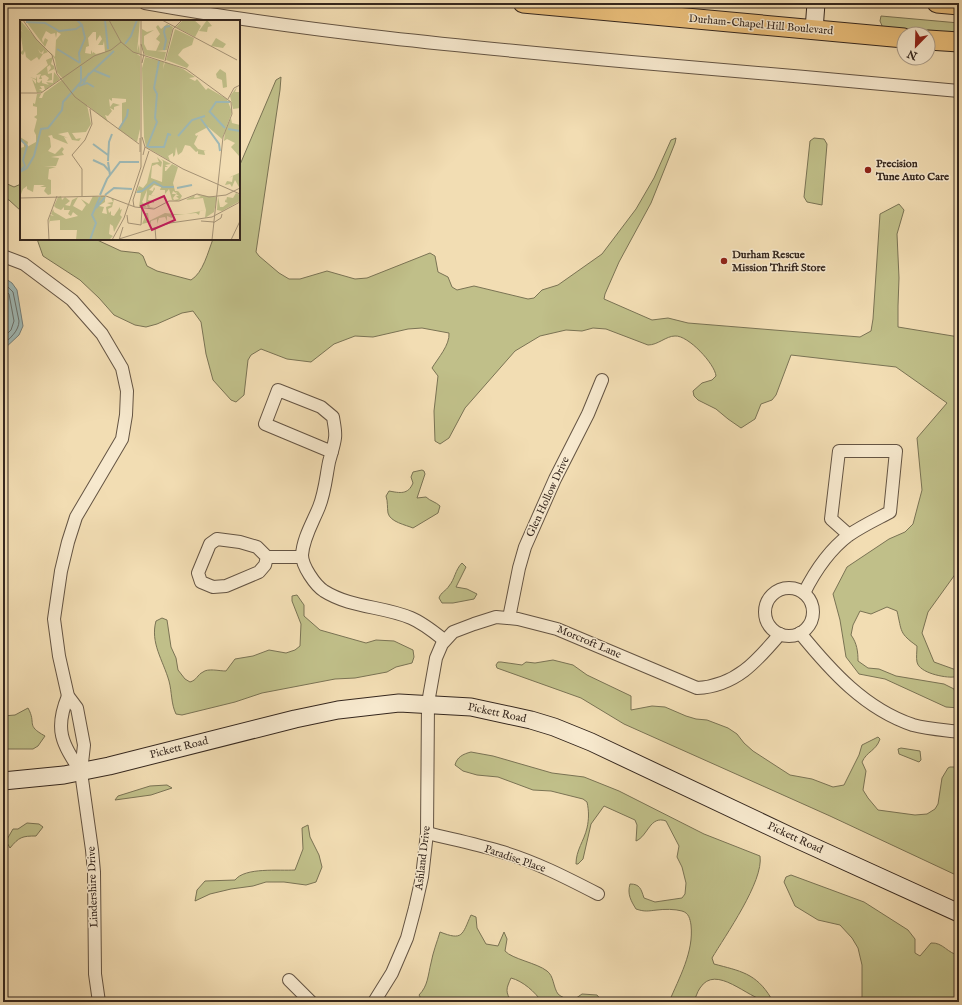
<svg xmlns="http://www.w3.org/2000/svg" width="962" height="1005" viewBox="0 0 962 1005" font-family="'IM FELL English',serif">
<rect width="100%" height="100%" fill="#f2ddb3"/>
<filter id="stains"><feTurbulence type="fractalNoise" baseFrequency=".005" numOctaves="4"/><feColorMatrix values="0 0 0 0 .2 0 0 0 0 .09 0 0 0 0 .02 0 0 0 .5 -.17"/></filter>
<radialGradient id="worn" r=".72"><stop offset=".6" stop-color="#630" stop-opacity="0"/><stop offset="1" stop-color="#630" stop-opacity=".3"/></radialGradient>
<g fill="#c0bf89" stroke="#7a7354">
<polygon points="881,16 959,23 959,36 883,28 880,21"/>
<path d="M281,77L280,90L256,252L259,256L279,273L289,279H300L327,271L355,279L367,278L430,253L435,256L438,272L448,277L452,287L457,290L474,286L528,299L534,298L542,290L558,285L602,254L636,209L654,178L671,140L676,138L675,143L651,203L619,262L605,294L604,299L652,320L668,318L688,323L860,337L871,331L873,319L880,214L899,204L904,210L897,234L899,278L898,306V327L959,337V569L928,612L922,633L934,662L959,671L954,677C945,678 919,673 917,662C916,658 917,651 917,646C899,633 902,632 897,611L887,607L871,614L860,611L853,625L851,635C857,643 858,652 858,661L868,668L879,669L896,676L944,684L954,689L957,699L959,697V708L946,707L885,679L859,674L846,657L840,620L833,594L847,567L889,539L905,532L913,524L922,490L917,438L947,403L896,367L791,355L776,395L772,400L761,404L755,419L741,428L728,419L716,409L698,400L694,396L693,391L702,383L712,380L716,376C715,364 688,335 675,336C666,336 658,345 648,345L606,329L593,328L582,331L566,330L540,336L515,351L465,408L449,438L440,444L435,441L434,411L438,376L432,368C438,358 450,345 449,333L422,328L408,329L373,337L355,336L334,344L311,362L287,359L261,349L251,355L248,360L244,395L236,402L231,400L213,380L206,354L201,322L193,311L182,313L157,324L146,327L135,325L114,315L99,298L80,280L43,256L37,239H95L121,251L139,253L143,256L147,266L157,271L191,280C203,273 208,252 213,239H239V167L276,80Z"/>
<polygon points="814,138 824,139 827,144 822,205 807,202 804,197 810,141"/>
<polygon points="3,182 14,187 21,184 21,211 9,200 3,198"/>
<path d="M422,470L424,471L425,474L417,498L426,497C430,501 436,502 440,506L438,513L413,528C406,525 390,522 388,513C387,507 388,502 386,496L389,491C400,493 408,495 413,483L411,477L413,472Z"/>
<path d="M462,563L466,567L456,587L467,589L477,594L474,599L453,603H442L439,598C441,592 446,591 449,586C455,579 455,570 462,563Z"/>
<path d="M297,595L304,605V616L320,630L366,643L376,640L394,641L413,650L414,657L412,663L396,667L387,672L355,678L335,679L262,693L235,702L182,715L176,714C171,704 172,692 169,681C163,660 150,643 156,621L162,618L167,620L171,647L176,658L178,670L185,679L190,682C197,680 197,675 203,672C208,668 219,671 226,671L235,659L253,656L269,650L286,653L295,650L300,646L301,624L292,601V596Z"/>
<path d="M553,660L573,665L587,675L631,696V710L652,706L665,707L686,716L696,719L707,720L728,728L737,734L744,743L753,751L790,775L812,779L833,787L844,785L859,755L862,745L878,737L880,739C876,751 867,751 862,762L866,771L863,790L868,798L878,810L915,815L927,814L935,809L938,804L942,778L948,768L950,767H959V865L956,875L830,816L624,724L581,698L497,668L496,665L498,662H501L522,665L526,662L535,663Z"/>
<path d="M28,708C37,724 25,725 45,736L38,746L33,749H3V716L15,715Z"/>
<polygon points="901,748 920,751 921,760 919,762 899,754 898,749"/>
<path d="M471,752L493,756L552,773L584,777L619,791L704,834L760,856C764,881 725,936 712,958L714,964C740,971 756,973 771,998L767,1001C748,999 716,963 700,988C697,992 696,998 693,1002H669C679,978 694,952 691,925C690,919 689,913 682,911C675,909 664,909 657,910C648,911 645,912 636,909C631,901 627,894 630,884C640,884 641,889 644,898L655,902L682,898L685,894L686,883L682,867L677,857L679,846L666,821C650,815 648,836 636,841L637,825L635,820L604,806L591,824L583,859L578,864H576C576,850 584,841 587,828C589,819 589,811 587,802L583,799L551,791L533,790L498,777L477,775L463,771L455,765C457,757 463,754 471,752Z"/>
<polygon points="167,785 172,788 151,795 115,800 118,796 150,786"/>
<path d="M27,823L39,824L43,827L36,836C22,836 19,837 10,848L6,841L13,829H18Z"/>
<path d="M308,825L310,837L319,855L322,867L316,882L306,885L284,882H266L253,886L231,889L210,894L195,901L197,890L205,881L235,880C245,867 279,871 295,870L303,849L302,828Z"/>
<path d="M791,875L864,902L908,930L915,939V953L920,956L931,943C943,942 948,954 959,955V1002H862V965L858,948L852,938L840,925L818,920L795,906L784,882L786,877Z"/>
<path d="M471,915L476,917L477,928L486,944L498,946L504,932L507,939L505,951C512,959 537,963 547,971C554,976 553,987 558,994C561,997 567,999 572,1001L582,994L597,995L603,1002H542C535,992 523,981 511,978C506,989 505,992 512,1002H423L419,995C428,986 428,975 431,963C433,952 437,942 440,932C463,941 462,935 471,915Z"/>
</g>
<polygon fill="#9fbab7" stroke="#757f7a" points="3,277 12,283 17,290 23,326 19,335 3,350"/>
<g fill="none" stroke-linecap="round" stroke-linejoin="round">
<g stroke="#6a706a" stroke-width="1">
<path d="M3,282L13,292L19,321C19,331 10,338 3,345"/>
<polyline points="3,288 9,294 14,321 11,330 3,338"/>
</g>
<g stroke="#645443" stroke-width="14">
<g id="street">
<path d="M145,3C306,32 468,47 631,62C740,71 850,81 959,91"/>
<polyline points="3,256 24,264 72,300 102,334 122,368 127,391 126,415 122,439 76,517 68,542 61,571 54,619 59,656 68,696 77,708 84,745 81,772 92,850 94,872 95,974 99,1002"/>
<path d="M332,452L265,424L278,390L321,407L333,417C334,424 336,432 335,438C334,446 331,454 329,462C326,477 325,492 319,507C313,522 303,538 302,555C302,566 315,585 324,591C351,608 383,606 411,618C423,623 434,632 444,640"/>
<polyline points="267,557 265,565 259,572 226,586 213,587 201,582 198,573 210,544 217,539 240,542 257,547 267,557 302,557"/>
<circle cx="789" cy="612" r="24"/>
<path d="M804,593C815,571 829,550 849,535C862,526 877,519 890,512L896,451H839L831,519L849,535"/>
<polyline points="509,618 519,568 525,547 555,479 588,414 602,380"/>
<path d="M800,633C831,671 865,709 913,725C928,729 944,730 959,732"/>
<path d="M68,696C54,730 62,743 81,772"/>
<path d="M427,833C451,839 476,844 499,851C534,861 567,878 598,894"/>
<polyline points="289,980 311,1002"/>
<path d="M374,1002L392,973L407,938L415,908L422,877L427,833L428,703L436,658L442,644L453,632L474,624L496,617L518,619L557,629L697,688C736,686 757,661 780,634"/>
</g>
</g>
<g stroke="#35271e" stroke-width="19">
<g id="secondary">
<polyline points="814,30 816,3"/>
<polyline points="3,781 64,775 109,766 295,719 338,710 399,703 471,707 531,720 554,727 591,742 792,837 959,913"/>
</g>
</g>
<g stroke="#35271e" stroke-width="21">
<g id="primary">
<polyline points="523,3 904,38"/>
<polyline points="937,3 959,5"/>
<polyline points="928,40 959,42"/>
</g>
</g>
<use href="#street" stroke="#f7e9ce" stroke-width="12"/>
<use href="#secondary" stroke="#f7e9ce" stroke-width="17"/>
<use href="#primary" stroke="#e9be7a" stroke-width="19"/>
</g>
<g fill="#8f2418" stroke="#f7e9ce" stroke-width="1.5">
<circle cx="868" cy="170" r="4"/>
<circle cx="724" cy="261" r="4"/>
</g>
<g text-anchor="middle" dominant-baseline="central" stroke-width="3" stroke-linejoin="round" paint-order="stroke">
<g font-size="11" fill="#35271e" stroke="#f7e9ce">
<text transform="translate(761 25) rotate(5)">Durham-Chapel Hill Boulevard</text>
<text transform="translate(548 497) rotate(-65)">Glen Hollow Drive</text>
<text transform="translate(589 642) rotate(23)">Morcroft Lane</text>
<text transform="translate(497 713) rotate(12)">Pickett Road</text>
<text transform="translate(179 748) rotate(-14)">Pickett Road</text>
<text transform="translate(795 838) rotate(25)">Pickett Road</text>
<text transform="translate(423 858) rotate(-83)">Ashland Drive</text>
<text transform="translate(515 859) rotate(19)">Paradise Place</text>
<text transform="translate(93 887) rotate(-92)">Lindershire Drive</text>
</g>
<g font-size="11" font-weight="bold" fill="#35271e" stroke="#f7e9ce" text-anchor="start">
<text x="876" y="164">Precision<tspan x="876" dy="13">Tune Auto Care</tspan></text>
<text x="732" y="255">Durham Rescue<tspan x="732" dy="13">Mission Thrift Store</tspan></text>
</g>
</g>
<g transform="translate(20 20)">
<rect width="220" height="220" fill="#f2ddb3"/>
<path d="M0,0L28,32L23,34L24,30L21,33L18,29L20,33L23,34L19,40L17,37L11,41L6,37L5,31L3,35L0,33L3,30L0,10L3,12L0,9ZM5,0H120L117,32L119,24L120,34H117L120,36V109L117,122L98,109L102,103V83L106,82V79L92,78V81L89,79L90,87L93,83L100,85L94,87V90L90,88L92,91L88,96L85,95L88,102L67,85L71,104L66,112L52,113L56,119L61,118L59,121L52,120L48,112L38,114L48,118L44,117L48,124L33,118L32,115L28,116L30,118L31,127L28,131L35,134L42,127L44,129L42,132L44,135L31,137L39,138L36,146H24L36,147L29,149L28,159L31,160V174L28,175L24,171L26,167H20L25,165H14L13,172L7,169V166L3,169L0,177V128L4,127V122L0,120V117L8,122L7,127L16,122V115L14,111L17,99L14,97L17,95V87L13,86V83L15,84L17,74H21L19,78H22L24,73L43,59L37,52L35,39L29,31L35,37L36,20L41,14L37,12L36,18L35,13L31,14L26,11L22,19L23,23L25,18L28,20L25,27ZM73,12H76V21L80,15L82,19L78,25H83L84,21L85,32L76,34L73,32V34L71,30V34L65,33L66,27L69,26L68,18ZM163,0H174L181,6L175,17L156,7ZM187,0L192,6L188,7L187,12L179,11ZM147,4L153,7L147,30L136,31L140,22L136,19L140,14L136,7L138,5L141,9ZM122,9L127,12L134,10L124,16V24L127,30L146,32L144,40L125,35L122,26ZM155,9L174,18L172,25L163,29L158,35L169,45L167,48L146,40ZM196,18L206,24L203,28L191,26ZM33,37L31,44L34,46L35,51L34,49L28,52L31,48L30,45L27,47L28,54L32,53V60L27,61L29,58L25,55L21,56L22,59H19L21,54L16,55L28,45L26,40ZM125,37L144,42L143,49L145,42L163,49L175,57L169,58L175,61L177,59L186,70L188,68L207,79L212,92L202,119L188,107L175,114L176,116L178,115L174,124L178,129L186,131H184L185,135L178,134V131L176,132L170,126L165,125L162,132L158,135L156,127L155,135L153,137V133L148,136L147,133L150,141L126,127L124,117L122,48ZM200,49L206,53L207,67L203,68L202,60L197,58L196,54ZM34,52L40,59L25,70L24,66H20L22,69H19L23,72L17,73L12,59L16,64V60L10,57L16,59L17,56V62L19,63L22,60V63L29,65L26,62L33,63ZM220,65V88L213,89L210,76L217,67L215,72H219ZM211,98L212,103L220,105L219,136L211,127L215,123L207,119L204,121L205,111ZM137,137L142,142L141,147L137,144L132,146L131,158L142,162L143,141L141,139L151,144L145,145L148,147H145V151H146L152,144L158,147L153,163L155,171H158L156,173L153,171L152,174H156L153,178L154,180L159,179L156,176H159L156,174L158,171L162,176L160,179L163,178L157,181L152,180L149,169L145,174V170H140L141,167L134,165L129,170L133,171L134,167L135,169L131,175L136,176L129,175L128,180L134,181V183L128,182L130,187H136L128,188L126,184L127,170L122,182L127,187H119L121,173H116L118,168L119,166L123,168L127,163L132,143L139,142ZM219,153V167L215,160L212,167L210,164L205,165L207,161L212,162L213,156L209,158L212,156ZM216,173L220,175V181L202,191L197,190L198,176L200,187H203L208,183L205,182V179L206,181L207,177L213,178ZM175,175L174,178L181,177L177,175L197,177L194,192L185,198L186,190L180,191L179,195L176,193V198V193L166,194L186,190L183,178L165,180ZM41,176L42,180L45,177L50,181L45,185L50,186L52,180L58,177L53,186L62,191L66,185L61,179L69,184L73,176L79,177L76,186L81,176H85V182L79,186L84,187L82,193L87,194L86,187L92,185L87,183L93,182L91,178L94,179L92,187L88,189L89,193L91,191V195L94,196L100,187V190L102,189L100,195L102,197L94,212L93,206L90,204L89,214L93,216L89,220H56L57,210H40V200L30,201L29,204L30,195L34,196L31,194L33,189L34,192L46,199L58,196L53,192L51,196L48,194L50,190H44V187L41,190L36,188L34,186L38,177ZM123,193H128L129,201L145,193L165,195H154L152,198L147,196V201L145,197L139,198L137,204V199L131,201V205L130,202L122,204L126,195Z" fill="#c0bf89" fill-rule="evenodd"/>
<path fill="none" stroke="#9fbab7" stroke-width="2" d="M57,0L62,5L65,18L59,33L60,43M85,0L88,29M6,2L25,3L39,11L56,9L62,5M105,24L111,16L117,0M37,29L60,43M144,30L146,20L144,12L145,7L150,6M73,50L90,57M62,61L94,31M63,64L69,53M59,66L67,63L74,67M189,91L205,108M190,91L196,82H210M181,99L199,124L200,131M99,109L107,96L108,89M208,109L220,111M158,116L172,100L185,96M0,119L7,126L3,140L5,146L0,151M73,124L88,135M127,127L137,102L135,98L137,74L134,68L139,41M128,127H144L148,114L151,115M73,140L84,145L90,152M88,141L89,122L92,114M88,142L90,155M0,152L7,148L14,136L21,109L28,108L42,90L43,82L61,62V46M157,168L172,165M117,172L122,171L134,162L143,167H154M80,175L87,159L100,142H119M85,175L94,168L112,169M76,188L85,177M70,220L76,203L72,195L80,177"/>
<path fill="none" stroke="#a69477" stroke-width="1" d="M3,0L16,19L32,35L37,54L55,77L119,124M89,0L101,22M142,0L217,40M101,22L113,32L166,49L211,82L212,94L203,117L192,220M121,24L124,34L122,43M145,41L153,9L162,0M0,73H21L74,36L91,30L101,22M208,79L214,68L220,65M122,117L125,127L123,135M120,118V132M125,127L163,149L220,174M62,176V149L52,135L65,120L72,104L70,89M0,178L86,176L115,187L134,189L149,181H159L177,174L189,177L206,175L220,168M114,187L113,180L129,131M107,195L108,203L121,205M181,201L194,202M193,203L201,198L202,194M121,205L122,188M135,208L136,220M99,219L150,203L192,197L220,182M29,220L28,200L37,176M92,220L104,198L121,147V0M99,220L103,207M211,220L220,201"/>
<path fill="#c2185b" fill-opacity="0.15" stroke="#c2185b" stroke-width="2" d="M144,176L155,200L132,210L121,186Z"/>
<rect width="220" height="220" fill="none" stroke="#35271e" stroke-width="2"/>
</g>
<rect width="962" height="1005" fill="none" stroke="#f2ddb3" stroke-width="16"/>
<rect x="4" y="4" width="954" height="997" fill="none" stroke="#35271e" stroke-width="2"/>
<rect x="8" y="8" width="946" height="989" fill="none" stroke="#35271e"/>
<g transform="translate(916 46) rotate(203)"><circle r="19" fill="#f7e9ce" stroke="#a99b88"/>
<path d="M0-3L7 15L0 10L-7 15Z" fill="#8f2418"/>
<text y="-6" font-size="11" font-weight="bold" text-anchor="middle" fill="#35271e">N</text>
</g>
<rect width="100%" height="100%" filter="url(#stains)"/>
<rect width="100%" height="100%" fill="url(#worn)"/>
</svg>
